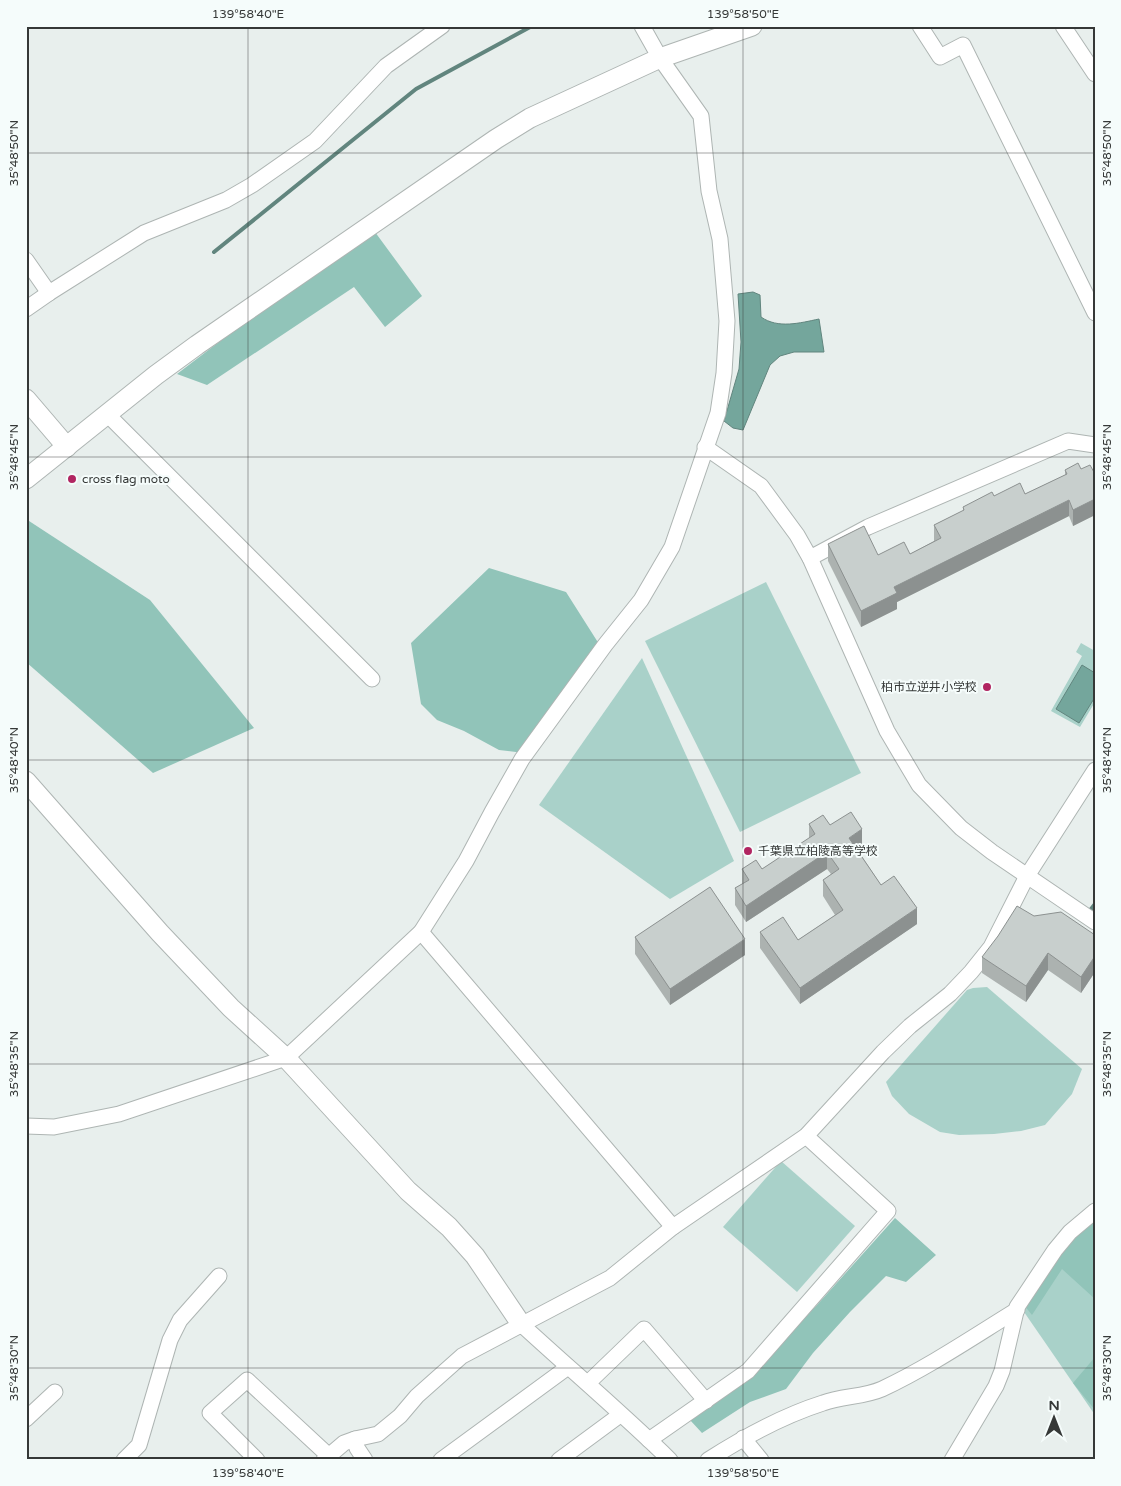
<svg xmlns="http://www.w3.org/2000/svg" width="1121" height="1486" viewBox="0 0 1121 1486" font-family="'Varela Round','Noto Sans JP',sans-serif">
<rect width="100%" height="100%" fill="#e8efed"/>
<g fill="#a9d1c9">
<polygon points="766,582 861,773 740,832 645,641"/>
<polygon points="1081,643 1095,651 1095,702 1080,727 1051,711 1082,656 1076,652"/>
<polygon points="642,658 734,861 670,899 539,805"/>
<polygon points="987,987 1082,1069 1072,1094 1045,1125 1021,1131 994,1134 959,1135 940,1132 909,1114 892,1096 886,1082 967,990 973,988"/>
<polygon points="781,1161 855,1226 797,1292 723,1227"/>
<polygon points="1059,1250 1095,1297 1095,1415 1022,1309"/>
</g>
<g fill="#91c4b9">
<polygon points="375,232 422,296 385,327 354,287 207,385 177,374 316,268"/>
<polygon points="26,519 150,600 254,728 153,773 26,662"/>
<polygon points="489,568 566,592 599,644 524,753 499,750 464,731 437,720 421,704 411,643"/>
<polygon points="1095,1217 1095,1299 1062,1269 1032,1315 1024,1305 1073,1236"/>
<polygon points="895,1218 936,1255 906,1282 886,1276 850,1312 813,1353 786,1389 750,1402 702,1433 690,1420 753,1372 817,1305"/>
<polygon points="1095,1357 1095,1410 1073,1383"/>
</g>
<g fill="#74a69c" stroke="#61857e">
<path d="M753,292L760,295L761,317C778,329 800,323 819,319L824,352H794L780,356L770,365L743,430L733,428L724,421L739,369L741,342L738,294Z"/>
<polygon points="1082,665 1095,673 1095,697 1079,723 1056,709"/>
</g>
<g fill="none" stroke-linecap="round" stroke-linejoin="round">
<g stroke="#61857e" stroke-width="4">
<polyline points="214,252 416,89 532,26"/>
<polyline points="1088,913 1095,904"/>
</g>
<g stroke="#aeb5b3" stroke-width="17">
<g id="minor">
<polyline points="920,26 940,57 963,45 1095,313"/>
<polyline points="1063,26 1095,74"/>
<polyline points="26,260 49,293"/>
<polyline points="26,309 49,293 144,233 226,200 252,185 315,141 386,66 442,26"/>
<polyline points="107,414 372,679"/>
<polyline points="705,447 761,486 797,535 810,558 887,731 919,785 961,828 992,852 1095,922"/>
<polyline points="810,558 868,527 1068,441 1095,445"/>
<polyline points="421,932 673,1227"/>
<polyline points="26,1126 54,1127 119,1114 286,1058 421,932 466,861 492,812 522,759 605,645 641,600 672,547 718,413 724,373 727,321 720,239 709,191 701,116 660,58 642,26"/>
<path d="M521,1324C571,1370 622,1413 670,1460"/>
<polyline points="588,1383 644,1329 706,1401"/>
<polyline points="26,1419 55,1392"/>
<polyline points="743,1438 761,1460"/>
<polyline points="355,1439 357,1448 365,1460"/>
<polyline points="649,1440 748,1371 888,1211 806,1136"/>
<polyline points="124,1460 139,1445 170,1340 180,1320 219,1276"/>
<polyline points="257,1460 210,1413 247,1380 329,1456"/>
<polyline points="324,1460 344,1443 355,1439 378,1434 400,1416 417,1396 462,1356 610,1278 673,1227 806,1136 883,1052 910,1026 950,994 971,972 991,947 1027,876 1095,770"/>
<polyline points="441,1460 568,1367"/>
<polyline points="559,1460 620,1415"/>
<path d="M708,1460C744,1437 782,1416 823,1403C842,1396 864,1397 882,1389C929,1367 973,1337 1017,1310"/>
<polyline points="952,1460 996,1386 1002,1371 1017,1307 1055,1250 1070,1232 1095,1211"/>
</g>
</g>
<g stroke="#aeb5b3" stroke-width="21">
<g id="tertiary">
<polyline points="26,399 67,447"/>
<polyline points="26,479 156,375 197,345 496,139 530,118 660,58 752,26"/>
<polyline points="26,781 160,933 231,1008 286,1058 408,1191 449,1227 475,1256 521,1324"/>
</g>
</g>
<use href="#minor" stroke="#fff" stroke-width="15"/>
<use href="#tertiary" stroke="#fff" stroke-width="19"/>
</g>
<g fill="#acb2b0">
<polygon points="1081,469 1095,474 1095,515 1073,526 1069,516 897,602 897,609 861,627 828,561 828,544 878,555 910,554 934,541 934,525 963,511 963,507 994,496 1025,494 1065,475 1065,470"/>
<polygon points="809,824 830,825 862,846 857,849 881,885 917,924 800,1004 760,948 760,932 798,940 835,915 823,896 823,880 831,874 827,869 746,922 735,905 735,888 742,884 742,869 762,869 809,839"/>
<polygon points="1034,916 1095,935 1095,972 1081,993 1048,970 1026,1002 982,973 982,957"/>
<polygon points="635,937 745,955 670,1005 635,954"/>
</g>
<g fill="#8c9190">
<polygon points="1095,499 1095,515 1073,526 1073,510"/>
<polygon points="1069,500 1069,516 897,602 897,609 861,627 861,611 894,587"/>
<polygon points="862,829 862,846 849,854 849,838"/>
<polygon points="827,852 827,869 746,922 746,906"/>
<polygon points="917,908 917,924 800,1004 800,988"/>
<polygon points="745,939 745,955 670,1005 670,989"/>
<polygon points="1048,953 1048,970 1026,1002 1026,986"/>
<polygon points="1095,956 1095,972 1081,993 1081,977"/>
</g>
<g fill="#c8cfcd" stroke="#8c9190">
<polygon points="1078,463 1081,469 1090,465 1095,474 1095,499 1073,510 1069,500 894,587 897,593 861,611 828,544 864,526 878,555 904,542 910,554 941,538 934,525 964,510 963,507 992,492 994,496 1020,483 1025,494 1067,474 1065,470"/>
<polygon points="851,812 862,829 849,838 881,885 894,876 917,908 800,988 760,932 783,917 798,940 843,910 823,880 839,869 827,852 746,906 735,888 749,880 742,869 756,860 762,869 815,834 809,824 823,815 830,825"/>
<polygon points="710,887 745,939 670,989 635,937"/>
<polygon points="1017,906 1034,916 1061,912 1095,935 1095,956 1081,977 1048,953 1026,986 982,957 998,936"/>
</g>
<path fill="none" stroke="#353837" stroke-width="1" stroke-opacity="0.45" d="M248,26V1460M743,26V1460M26,153H1095M26,457H1095M26,760H1095M26,1064H1095M26,1368H1095"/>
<g fill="#b12561" stroke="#f5fcfb" stroke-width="2">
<circle cx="72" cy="479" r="5"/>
<circle cx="987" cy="687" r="5"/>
<circle cx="748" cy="851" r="5"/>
</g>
<g text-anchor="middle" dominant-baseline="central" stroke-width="4" stroke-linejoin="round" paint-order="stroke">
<g font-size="12" fill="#353837" stroke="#f5fcfb" text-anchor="start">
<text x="82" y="479">cross flag moto</text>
<text x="977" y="687" text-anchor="end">柏市立逆井小学校</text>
<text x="758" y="851">千葉県立柏陵高等学校</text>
</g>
</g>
<rect width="1121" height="1486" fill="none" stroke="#f5fcfb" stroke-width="55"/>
<g transform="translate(1054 1418)" stroke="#f5fcfb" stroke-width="4" paint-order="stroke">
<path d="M0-4L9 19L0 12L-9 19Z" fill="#353837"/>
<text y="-8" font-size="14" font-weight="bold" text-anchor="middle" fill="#353837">N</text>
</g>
<rect x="28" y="28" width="1066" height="1430" fill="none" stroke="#353837" stroke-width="2"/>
<g font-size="12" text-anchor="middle" fill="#353837">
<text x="248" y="18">139°58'40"E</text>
<text x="743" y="18">139°58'50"E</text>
<text transform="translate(14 153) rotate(-90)" y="4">35°48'50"N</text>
<text transform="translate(1107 153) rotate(-90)" y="4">35°48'50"N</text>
<text transform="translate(14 457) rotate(-90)" y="4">35°48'45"N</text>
<text transform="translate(1107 457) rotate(-90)" y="4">35°48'45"N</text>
<text transform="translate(14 760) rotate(-90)" y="4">35°48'40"N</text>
<text transform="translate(1107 760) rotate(-90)" y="4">35°48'40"N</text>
<text transform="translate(14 1064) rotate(-90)" y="4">35°48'35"N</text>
<text transform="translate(1107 1064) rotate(-90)" y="4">35°48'35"N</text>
<text transform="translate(14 1368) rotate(-90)" y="4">35°48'30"N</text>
<text transform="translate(1107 1368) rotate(-90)" y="4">35°48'30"N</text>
<text x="248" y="1477">139°58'40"E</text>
<text x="743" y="1477">139°58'50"E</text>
</g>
</svg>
